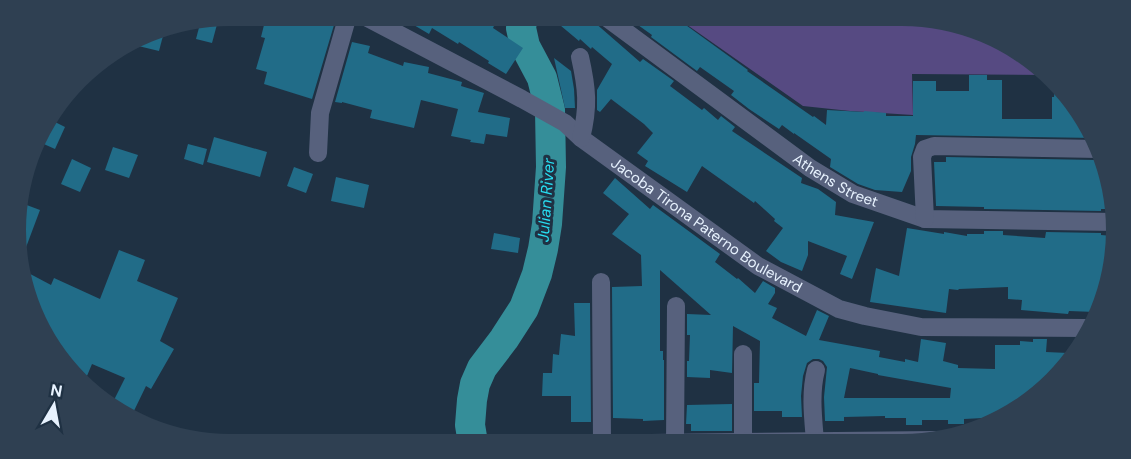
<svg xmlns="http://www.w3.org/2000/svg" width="1131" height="459" viewBox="0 0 1131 459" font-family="'DM Sans',sans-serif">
<rect width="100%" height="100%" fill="#1f3143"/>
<polygon fill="#564a82" points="673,15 902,15 970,26 1043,68 1048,75 912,74 913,115 850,111 803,106"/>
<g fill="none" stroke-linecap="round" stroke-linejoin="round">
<polyline stroke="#358e99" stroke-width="30" points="473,443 470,425 472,400 475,384 482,368 504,339 524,308 537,274 543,249 547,224 551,167 550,110 542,78 525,46 521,28 523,15"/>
</g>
<g fill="#216c88" fill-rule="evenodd">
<polygon points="285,15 301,15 334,25 312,99 264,84 267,72 256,69 265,38 261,37 266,17 283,21"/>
<polygon points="397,15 499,15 493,28 523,48 506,74 488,63 489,61 459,42 458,44 432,28 429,34"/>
<polygon points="548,15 586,15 640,62 643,59 674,81 670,86 702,110 704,108 718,120 721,116 735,127 732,131 802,178 801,183 818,189 836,202 835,215 874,222 852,279 840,274 847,256 808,241 808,255 802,271 781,262 766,251 783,228 774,221 775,219 755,201 754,203 702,166 687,192 645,166 648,161 637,153 653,133 644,124 611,99 600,112 597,110 597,90 612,64 592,47 591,49 580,39 579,41"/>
<polygon points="624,15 672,15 748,70 747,71 813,117 814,116 826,125 827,110 864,112 864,111 886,113 886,116 913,116 913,81 936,81 936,91 969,91 969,75 987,75 987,80 1002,80 1002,119 1052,119 1052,97 1054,97 1055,84 1094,134 1095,138 916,135 915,144 911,157 911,171 902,192 875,190 858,184 830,167 831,159 794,133 794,134 782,125 779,129 749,109 731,95 734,91 700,67 697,71 651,37 652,35"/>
<polygon points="219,17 212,43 196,39 201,20"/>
<polygon points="155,29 164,32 159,51 130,44"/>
<polygon points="352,42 370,46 368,53 403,66 404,62 429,67 428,73 462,82 461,86 484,93 478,112 510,118 507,137 486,134 484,144 470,142 471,140 451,136 458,109 421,100 414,128 370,118 372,110 342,102 342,103 335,102"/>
<polygon points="554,58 571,71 574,89 575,108 565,108"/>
<polygon points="47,118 65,127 55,149 37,141 44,123"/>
<polygon points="214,137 267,152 260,177 207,162"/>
<polygon points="188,144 207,149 203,165 184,159"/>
<polygon points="113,147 138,155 129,178 105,170"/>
<polygon points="946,157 1095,160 1095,162 1101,162 1114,209 1101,209 1101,211 984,209 984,207 936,206 934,162 946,162"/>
<polygon points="72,159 91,168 80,192 61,184"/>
<polygon points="294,167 313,174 306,193 287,186"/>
<polygon points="336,177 369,185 364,208 331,201"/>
<path d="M615,178L650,209L653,205L720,254L715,262L737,279L738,278L755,293L763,281L775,288V293L768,304L777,308L772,318L806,336L817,310L829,316L819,340L880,351L879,357L905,362V359L918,362L921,339L946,343L943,361L958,365V368L995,369V345H1020V341L1033,342V339H1047L1046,352L1068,353L1043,391L1003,417L964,419V424H948V420H922V425H906V418H885V416L844,417V421H825L824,397L827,367L823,361L819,359H813L807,363L803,376L801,396L802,417H782V411H754V383H759L760,341L733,326L732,373L710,370V378L687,377V361H689L690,335H687V314L711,315L660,270V351H663V360H664V420L643,421V419L613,418L612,287L642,286L641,255L612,234L629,214L603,193ZM850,368L878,374V375L951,388L950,398H844Z"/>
<polygon points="24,204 40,210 19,266 17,220"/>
<polygon points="907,228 944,234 944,232 967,236 967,234 984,234 984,231 1003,231 1003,235 1045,238 1046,232 1101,233 1101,235 1113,236 1105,298 1095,312 1069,311 1068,314 1021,310 1022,300 1008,299 1008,287 959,289 958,290 949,289 946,313 870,302 876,268 899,276"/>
<polygon points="494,233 520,238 518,253 491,249"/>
<polygon points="119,250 145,260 137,281 178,298 160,341 174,349 151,389 146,386 131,417 111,406 125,378 92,364 84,383 44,337 19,271 19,268 51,285 54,278 100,299"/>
<polygon points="574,303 590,303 591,422 571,422 571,396 542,396 543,373 552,373 553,354 559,355 561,334 575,336"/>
<polygon points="732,404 732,431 691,431 691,424 686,424 687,405"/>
</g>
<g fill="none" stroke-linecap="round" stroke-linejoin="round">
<g stroke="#57617d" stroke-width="18">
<path id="s1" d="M362,15L522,99L565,123L581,138L758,266L839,309L865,316L921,327L1085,328"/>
<path id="s2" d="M603,15L810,168L853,194L925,219L1115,222"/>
<path d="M580,57C587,88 589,107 581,138"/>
<polyline points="318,153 320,113 348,15"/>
<polyline points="925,219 922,157 925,149 934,146 1098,149"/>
<polyline points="601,282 602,443"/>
<path d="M815,441C813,417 810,393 816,370"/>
<polyline points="743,442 743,354"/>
<polyline points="651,443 936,440"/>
<polyline points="675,443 676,306"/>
</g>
</g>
<g text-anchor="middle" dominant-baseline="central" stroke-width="6" stroke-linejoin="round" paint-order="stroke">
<g font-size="15" fill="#e7f2fe" stroke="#1f3143">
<text stroke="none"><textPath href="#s2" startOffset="286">Athens Street</textPath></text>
<text stroke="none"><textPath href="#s1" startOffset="405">Jacoba Tirona Paterno Boulevard</textPath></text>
</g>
<g font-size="16" font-style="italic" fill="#28def1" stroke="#1f3143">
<text transform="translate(546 200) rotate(-86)">Julian River</text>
</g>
</g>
<path d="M0 0H1131V459H0ZM230 26H902A204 204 0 0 1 1106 230V230A204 204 0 0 1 902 434H230A204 204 0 0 1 26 230V230A204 204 0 0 1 230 26Z" fill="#2f4052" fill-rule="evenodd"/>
<g transform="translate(54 405) rotate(10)" stroke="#1f3143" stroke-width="4.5" paint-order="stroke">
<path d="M0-4.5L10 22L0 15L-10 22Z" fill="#e7f2fe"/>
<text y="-9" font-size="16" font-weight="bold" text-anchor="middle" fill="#e7f2fe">N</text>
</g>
</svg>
